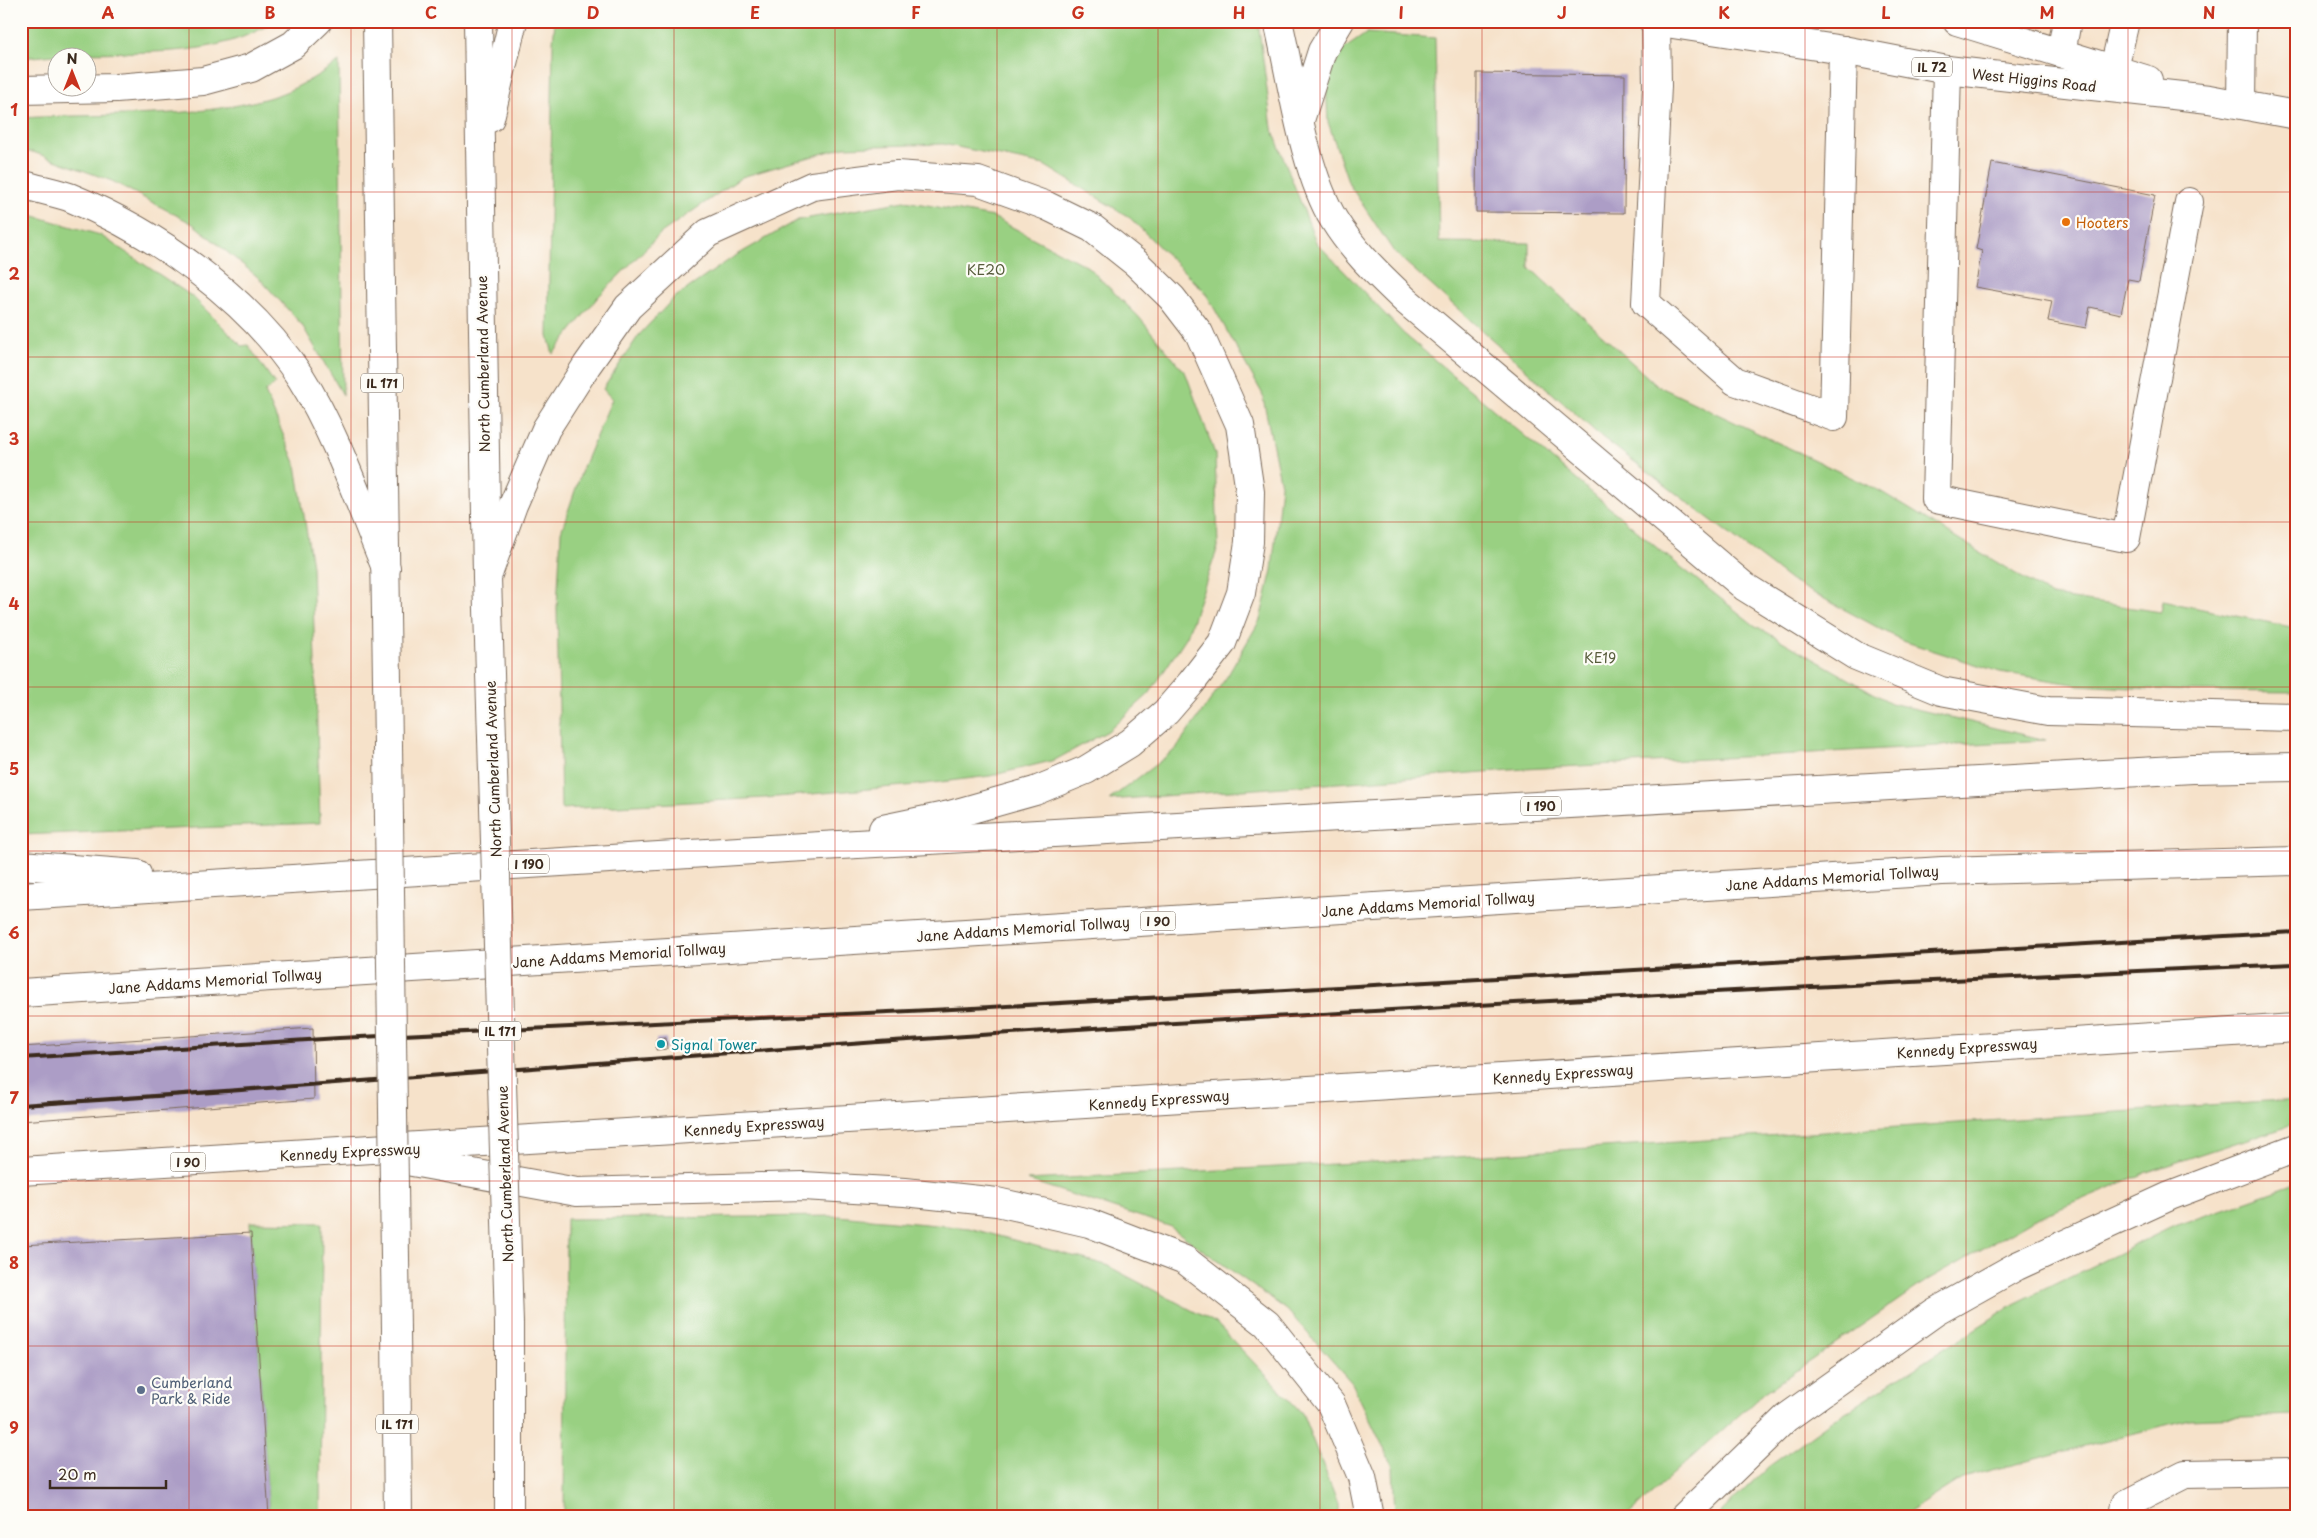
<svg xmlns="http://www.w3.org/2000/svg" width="2317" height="1538" viewBox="0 0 2317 1538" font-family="'Playpen Sans',sans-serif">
<rect width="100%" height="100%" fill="#fdfcf7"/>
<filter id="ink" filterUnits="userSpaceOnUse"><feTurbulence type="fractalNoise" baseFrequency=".02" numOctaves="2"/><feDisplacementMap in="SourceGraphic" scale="10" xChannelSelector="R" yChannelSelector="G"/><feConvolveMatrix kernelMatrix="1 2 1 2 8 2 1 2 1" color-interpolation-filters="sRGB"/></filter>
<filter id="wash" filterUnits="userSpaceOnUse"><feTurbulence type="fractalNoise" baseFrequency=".0096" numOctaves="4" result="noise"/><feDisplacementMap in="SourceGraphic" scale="20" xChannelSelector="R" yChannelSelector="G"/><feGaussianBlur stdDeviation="1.12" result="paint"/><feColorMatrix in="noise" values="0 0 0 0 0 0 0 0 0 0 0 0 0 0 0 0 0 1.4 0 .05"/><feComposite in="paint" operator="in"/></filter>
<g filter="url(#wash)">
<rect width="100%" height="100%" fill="#f6e2ca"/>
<g fill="#99d082" stroke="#6a7d50">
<path d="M21,21H275C217,58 151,51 86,53C65,54 43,56 21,58Z"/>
<polygon points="555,21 1258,21 1272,128 1316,242 1404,334 1662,552 1754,625 1891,703 2046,740 1525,769 1109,800 1176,749 1228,675 1260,620 1272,570 1281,485 1262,393 1205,292 1129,217 1044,165 943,144 844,147 742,177 661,233 597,298 553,354 548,336 553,42"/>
<polygon points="1367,33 1435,38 1439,242 1529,243 1529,267 1656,385 1880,491 2052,596 2161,612 2163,601 2296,628 2296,692 2187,691 2079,685 2000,672 1903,641 1791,581 1598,434 1394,252 1349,184 1328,122 1326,83 1338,53"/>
<path d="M339,62L343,395L302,325L259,278L193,224L112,181L33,152H21V118C100,113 192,120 268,98C294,91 317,76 339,62Z"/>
<polygon points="905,201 993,217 1088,267 1138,316 1186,374 1215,454 1218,547 1187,636 1149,694 1108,731 1055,760 990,776 916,785 765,798 561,809 557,607 561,532 583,467 612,399 603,389 639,335 674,298 732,258 798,220"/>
<polygon points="21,212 100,235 193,297 242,346 248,345 275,384 265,392 296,465 312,566 320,823 21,835"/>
<polygon points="2296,1100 2296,1123 2147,1172 2033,1220 1929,1279 1765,1392 1625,1517 1395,1517 1393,1467 1352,1383 1287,1310 1169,1226 1027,1180 1412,1160"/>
<polygon points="2296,1184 2296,1415 2189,1419 1962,1478 1901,1517 1716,1517 1768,1467 1830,1422 2014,1304 2172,1227"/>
<polygon points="838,1216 969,1228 1106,1265 1216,1323 1302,1413 1338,1504 1338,1517 564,1517 566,1219"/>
<polygon points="250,1222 322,1223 320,1517 269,1517"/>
</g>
<g id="blocks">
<g fill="#ac9dc6">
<polygon points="1477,73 1625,75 1624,213 1476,212"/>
<polygon points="1992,163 2155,195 2139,281 2128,279 2121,314 2090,307 2086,328 2048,321 2052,301 1975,287 1982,251 1976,249"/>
<polygon points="313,1028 314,1099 21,1121 21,1047"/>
<polygon points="666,1038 667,1049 656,1050 656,1039"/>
<polygon points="251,1233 269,1517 21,1517 21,1245"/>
</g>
</g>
</g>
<g filter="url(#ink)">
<use href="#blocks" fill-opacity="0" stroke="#7c6a5a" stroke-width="1"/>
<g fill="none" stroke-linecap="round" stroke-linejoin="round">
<g stroke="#7c6a5a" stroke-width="30">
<g id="minor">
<polyline points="1656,21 1657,86 1646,303 1735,381 1834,417 1843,50"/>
<polyline points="2061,53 2067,21"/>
<polyline points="2114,69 2125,21"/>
<polyline points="1947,70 1936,499 2126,538 2189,202"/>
<polyline points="2241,104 2242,21"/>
<polyline points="2124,1517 2126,1504 2185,1474 2296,1472"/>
</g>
</g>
<g stroke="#7c6a5a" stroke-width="30">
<g id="major">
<polyline points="377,21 388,746"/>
<polyline points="478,21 487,577 492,738"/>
<polyline points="1653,21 1843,50 1947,70 2209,99 2296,115"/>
<polyline points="1957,21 2148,80"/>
<polyline points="490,118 513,21"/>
<polyline points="396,1330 398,1517"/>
<polyline points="509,1517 509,1324"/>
</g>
</g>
<g stroke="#7c6a5a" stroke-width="30">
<g id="highway">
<path d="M1278,21C1292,80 1303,169 1334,220C1353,251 1379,275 1405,300L1745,587L1856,656L1941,691L2048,711L2296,717"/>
<polyline points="21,90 116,88 203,81 251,68 293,45 318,21"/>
<polyline points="1301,117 1322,51 1340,21"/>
<path d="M21,184C37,189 54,192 69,197C157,233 249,298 301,378C336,433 361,508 386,568"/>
<polyline points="487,577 513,505 546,429 587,365 628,307 708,233 812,186 897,175 978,181 1047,206 1092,228 1136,263 1172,298 1199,333 1240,425 1250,492 1249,542 1241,593 1222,643 1191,683 1166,712 1130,743 1086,770 1035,791 950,815 883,829"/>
<polyline points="21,865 137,874"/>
<polyline points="21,896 786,848 2193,769 2296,767"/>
<polyline points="21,993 1942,871 2296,861"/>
<polyline points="396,1159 577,1192 803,1186 905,1192 997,1202 1089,1223 1185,1260 1267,1324 1331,1404 1362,1477 1370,1517"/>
<polyline points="21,1171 2296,1028"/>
<polyline points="1684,1517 1786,1418 1935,1312 2017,1266 2170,1196 2296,1148"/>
</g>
</g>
<use href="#minor" stroke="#fff" stroke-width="28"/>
<use href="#major" stroke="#fff" stroke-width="28"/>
<use href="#highway" stroke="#fff" stroke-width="28"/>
<g stroke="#3b2a1e" stroke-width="4">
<polyline points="21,1058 339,1038 973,1008 2296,932"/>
<path d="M21,1105C341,1085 661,1056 981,1035C1419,1007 1857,983 2296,964"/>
</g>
<g stroke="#7c6a5a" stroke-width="30" stroke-linecap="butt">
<g id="major-bridge">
<polyline points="492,738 509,1324"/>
<polyline points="388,746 396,1330"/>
</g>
</g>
<use href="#major-bridge" stroke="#fff" stroke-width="28"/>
</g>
</g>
<path fill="none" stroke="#c8321e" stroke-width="1" stroke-opacity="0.55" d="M189,21V1517M351,21V1517M512,21V1517M674,21V1517M835,21V1517M997,21V1517M1158,21V1517M1320,21V1517M1482,21V1517M1643,21V1517M1805,21V1517M1966,21V1517M2128,21V1517M21,192H2296M21,357H2296M21,522H2296M21,687H2296M21,851H2296M21,1016H2296M21,1181H2296M21,1346H2296"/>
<circle fill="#e8710a" stroke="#fdfcf7" stroke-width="2" cx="2066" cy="222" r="5"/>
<circle fill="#0f9aa8" stroke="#fdfcf7" stroke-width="2" cx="661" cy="1044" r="5"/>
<circle fill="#5c6f8a" stroke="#fdfcf7" stroke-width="2" cx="141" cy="1390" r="5"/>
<g text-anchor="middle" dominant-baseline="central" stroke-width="4.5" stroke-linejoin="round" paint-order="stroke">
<g fill="#fdfcf7" stroke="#75695f" stroke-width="1">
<rect x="1912" y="57.5" width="40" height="19" rx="4"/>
<rect x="361" y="373.5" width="42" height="19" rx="4"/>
<rect x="1521" y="796.5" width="40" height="19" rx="4"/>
<rect x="509" y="854.5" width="40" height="19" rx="4"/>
<rect x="1140.5" y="911.5" width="35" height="19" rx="4"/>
<rect x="479" y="1021.5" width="42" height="19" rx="4"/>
<rect x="170.5" y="1152.5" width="35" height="19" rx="4"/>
<rect x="376" y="1414.5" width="42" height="19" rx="4"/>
</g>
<g font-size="12" font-weight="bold" fill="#3b2a1e">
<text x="1932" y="67">IL 72</text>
<text x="382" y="383">IL 171</text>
<text x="1541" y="806">I 190</text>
<text x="529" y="864">I 190</text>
<text x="1158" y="921">I 90</text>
<text x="500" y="1031">IL 171</text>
<text x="188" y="1162">I 90</text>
<text x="397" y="1424">IL 171</text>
</g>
<g font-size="14" fill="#3b2a1e" stroke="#fdfcf7">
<text transform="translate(2034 80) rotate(6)">West Higgins Road</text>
<text transform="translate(483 364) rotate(-91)">North Cumberland Avenue</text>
<text transform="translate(493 769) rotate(-92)">North Cumberland Avenue</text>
<text transform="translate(1832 878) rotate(-4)">Jane Addams Memorial Tollway</text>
<text transform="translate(1428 904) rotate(-4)">Jane Addams Memorial Tollway</text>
<text transform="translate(1023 929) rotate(-4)">Jane Addams Memorial Tollway</text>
<text transform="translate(619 955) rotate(-4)">Jane Addams Memorial Tollway</text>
<text transform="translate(215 981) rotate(-4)">Jane Addams Memorial Tollway</text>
<text transform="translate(1967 1048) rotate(-4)">Kennedy Expressway</text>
<text transform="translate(1563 1074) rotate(-4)">Kennedy Expressway</text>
<text transform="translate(1159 1100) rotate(-4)">Kennedy Expressway</text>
<text transform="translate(754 1126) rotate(-4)">Kennedy Expressway</text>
<text transform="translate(350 1152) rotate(-3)">Kennedy Expressway</text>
<text transform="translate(505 1174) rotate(-92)">North Cumberland Avenue</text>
</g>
<g font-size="14" fill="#c56008" stroke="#fdfcf7" text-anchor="start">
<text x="2076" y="222">Hooters</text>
</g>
<g font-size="14" fill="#575c3c" stroke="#fdfcf7">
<text x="986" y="269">KE20</text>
<text x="1600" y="657">KE19</text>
</g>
<g font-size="14" fill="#0d838f" stroke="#fdfcf7" text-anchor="start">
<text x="671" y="1044">Signal Tower</text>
</g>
<g font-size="14" fill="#4e5e75" stroke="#fdfcf7" text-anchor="start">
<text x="151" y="1382">Cumberland<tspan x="151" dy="16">Park &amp; Ride</tspan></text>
</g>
</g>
<rect width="2317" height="1538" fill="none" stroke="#fdfcf7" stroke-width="55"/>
<g transform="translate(72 72)"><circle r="24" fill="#fdfcf7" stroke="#afa8a0"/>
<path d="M0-4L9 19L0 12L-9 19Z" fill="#c8321e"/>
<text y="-8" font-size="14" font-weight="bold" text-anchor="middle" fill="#3b2a1e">N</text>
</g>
<path d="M50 1480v8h116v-8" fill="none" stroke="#3b2a1e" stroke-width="2.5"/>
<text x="58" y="1480" font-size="15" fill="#3b2a1e" stroke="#fdfcf7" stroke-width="4" paint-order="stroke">20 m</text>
<rect x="28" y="28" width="2262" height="1482" fill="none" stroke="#c8321e" stroke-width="2"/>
<g font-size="16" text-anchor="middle" font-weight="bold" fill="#c8321e">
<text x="108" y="19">A</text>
<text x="270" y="19">B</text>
<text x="431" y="19">C</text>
<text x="593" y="19">D</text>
<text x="755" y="19">E</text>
<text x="916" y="19">F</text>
<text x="1078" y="19">G</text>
<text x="1239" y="19">H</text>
<text x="1401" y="19">I</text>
<text x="1562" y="19">J</text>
<text x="1724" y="19">K</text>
<text x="1886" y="19">L</text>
<text x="2047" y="19">M</text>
<text x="2209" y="19">N</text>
<text x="14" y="116">1</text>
<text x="14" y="280">2</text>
<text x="14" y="445">3</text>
<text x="14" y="610">4</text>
<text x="14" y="775">5</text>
<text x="14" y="939">6</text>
<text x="14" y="1104">7</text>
<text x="14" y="1269">8</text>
<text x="14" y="1434">9</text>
</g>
</svg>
